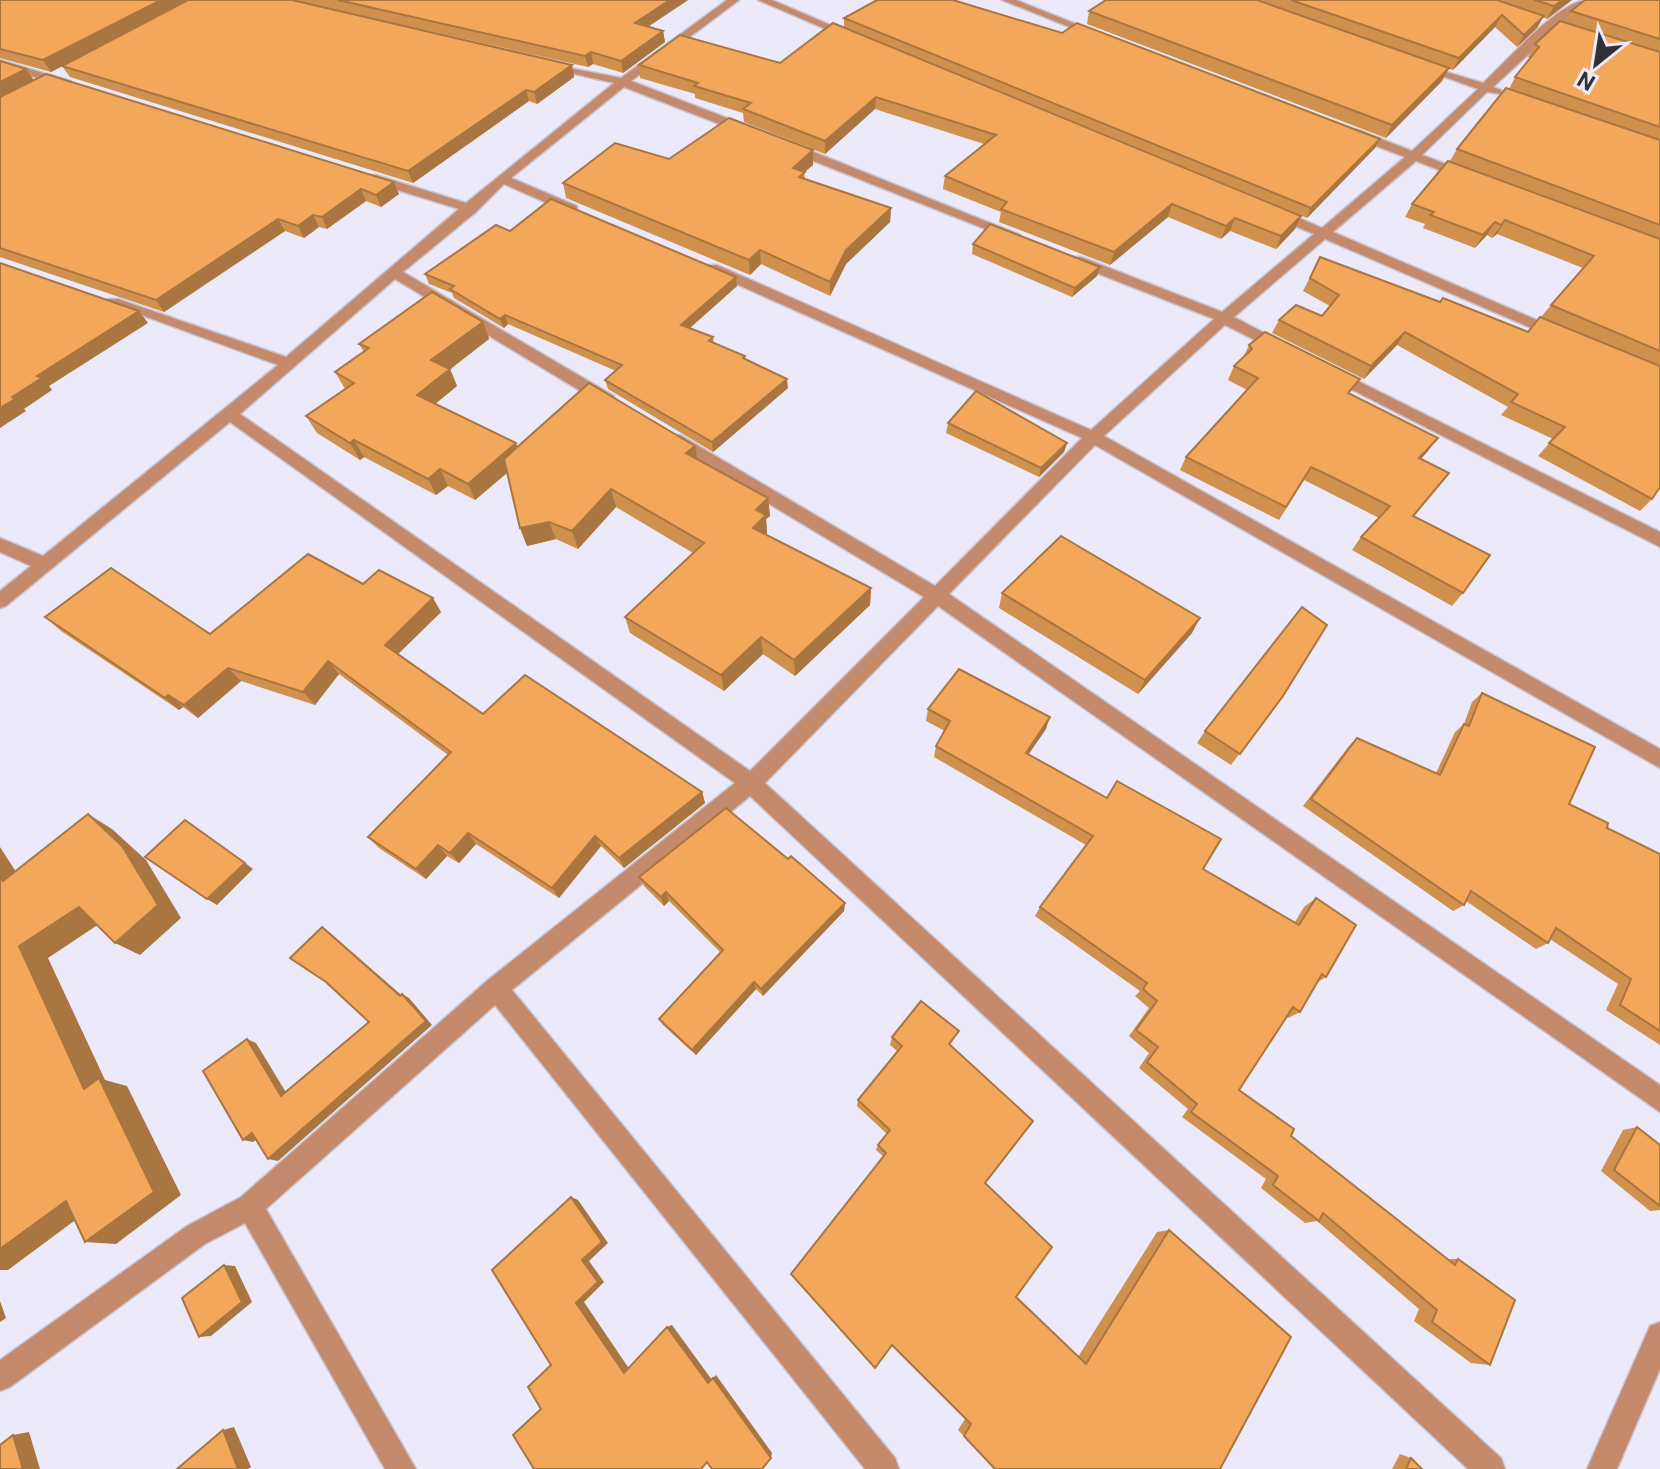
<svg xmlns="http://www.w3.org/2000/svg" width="1660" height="1469" viewBox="0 0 1660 1469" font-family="Roboto,sans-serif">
<rect width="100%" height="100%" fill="#ece9fa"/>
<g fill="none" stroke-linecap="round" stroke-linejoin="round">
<g stroke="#c7c4d3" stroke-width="3">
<g id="street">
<path d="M727,0H739L631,81L753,128V134H745L624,87L511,178L577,206V212H567L504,184L476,212L403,272L614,396V404H602L395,279L240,414L750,771L924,597L668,443V435H680L935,586L1082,438L707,271V265H717L1091,430L1214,319L1071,263V257H1081L1222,312L1314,234L1269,215V209H1279L1322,228L1405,157L1350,136V130H1358L1412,151L1478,89L1417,67V63L1483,83C1506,62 1559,0 1588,0L1493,87L1501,90V94L1487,92L1422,155L1470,173V179H1462L1416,161L1333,232L1562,331V337H1552L1325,239L1234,317L1287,345V351H1277L1225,325L1104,436L1660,749V768L1095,445L949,594L1660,1085V1112L938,606L765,783L1501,1458L1505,1469H1468L750,796L512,990L895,1458L899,1469H865L495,1005L266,1209L416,1469H385L245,1223L205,1244L10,1387L0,1391V1360L187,1226L241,1197L488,980L735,783L230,422L6,606L0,608V591L31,566L0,552V538L43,556L278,365L106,302L108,299H118L286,357L459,209L368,181V175H376L466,203L614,83L544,67V63L621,78Z"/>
<polygon points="758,0 772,0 858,37 849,39"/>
<polygon points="1002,0 1016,0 1101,34 1092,36"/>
<polygon points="0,60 70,81 72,83 66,86 0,67"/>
<polygon points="786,144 794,144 1020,235 1008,238 786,150"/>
<polygon points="1332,368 1660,532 1660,547 1327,377 1327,369"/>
<polygon points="1660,1322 1660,1369 1617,1469 1587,1469 1650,1326"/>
</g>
</g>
<use href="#street" fill="#c58a6b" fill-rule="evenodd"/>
</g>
<g fill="#d0904e">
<polygon points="0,0 572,65 574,77 537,104 529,101 413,183 70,77 62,66 51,72 0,58"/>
<polygon points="292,0 688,0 649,26 663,31 665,42 623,73 593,64 588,67"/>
<polygon points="1106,0 1572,0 1547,19 1543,17 1537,28 1517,47 1495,27 1453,70 1448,69 1442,81 1386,138 1087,24 1089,11"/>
<polygon points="1660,0 1660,487 1652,499 1640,511 1538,456 1553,439 1501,415 1508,407 1397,345 1364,379 1272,333 1279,320 1322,316 1330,306 1303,291 1320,257 1440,302 1528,332 1583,268 1497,234 1492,238 1487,235 1475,248 1423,228 1425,224 1405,217 1412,204 1450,161 1457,149 1509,89 1515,77 1530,58 1528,57 1535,44 1565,22 1571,11"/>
<polygon points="844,18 1380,139 1375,148 1307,218 844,27"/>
<polygon points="680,35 1301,216 1295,229 1276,249 1230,231 1221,239 1168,217 1110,265 999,222 1001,212 943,189 945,176 984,144 875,109 825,154 744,122 743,113 695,98 695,94 640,78 639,65"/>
<polygon points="0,61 26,69 34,80 399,194 381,207 366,201 327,229 319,227 304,238 285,231 164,312 0,257"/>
<polygon points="813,150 813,165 804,172 805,179 891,208 890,222 846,264 830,296 761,264 750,275 566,198 563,183 669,159"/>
<polygon points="510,231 737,286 690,328 713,337 714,343 745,356 745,359 788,388 713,452 608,389 605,380 616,371 508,324 504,328 454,298 452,293 429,284 425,274"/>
<polygon points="973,244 1097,276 1072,297 972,254"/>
<polygon points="483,322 489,339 450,369 457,386 435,404 516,443 517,447 695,446 697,459 768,498 770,516 766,519 767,533 766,535 871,588 870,605 795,676 763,654 724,691 630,633 625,617 693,553 616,507 578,549 556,539 527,546 520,528 507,473 475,500 448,486 436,495 364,457 360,460 317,433 306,416 345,389 335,372 364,352 359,344"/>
<polygon points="1249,345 1350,394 1428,451 1421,459 1439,486 1414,516 1463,593 1452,606 1352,550 1361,537 1379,518 1322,489 1304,480 1279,520 1180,470 1186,457 1247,390 1228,380 1234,366 1243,358"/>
<polygon points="948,423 1067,443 1064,452 1039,477 946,433"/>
<polygon points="363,584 441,612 398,654 483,714 702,792 705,803 624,868 601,846 559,898 476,844 459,863 447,856 426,879 379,848 368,837 448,755 339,674 315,705 241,681 198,718 183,707 179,710 61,631 45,617 210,634"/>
<polygon points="1002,593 1192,633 1138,694 999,608"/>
<polygon points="1482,693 1569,804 1607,828 1660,854 1660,1045 1606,1010 1618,984 1550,939 1548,943 1536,949 1466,901 1464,905 1453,911 1303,806 1349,746 1357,738 1436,773 1455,732 1464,724 1472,702"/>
<polygon points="1283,696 1231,765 1197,743 1205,731"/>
<polygon points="928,709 1046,729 1028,754 1203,869 1295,922 1304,907 1316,898 1326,977 1318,982 1300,1012 1288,1018 1287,1017 1239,1090 1291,1136 1447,1259 1458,1259 1490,1365 1471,1363 1414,1321 1419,1309 1317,1221 1305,1223 1261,1188 1266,1179 1182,1117 1188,1109 1139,1068 1149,1053 1129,1036 1149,1008 1135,996 1140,991 1035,916 1040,907 1086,845 934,757 936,746 945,731 926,721"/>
<polygon points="788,859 845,903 844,911 763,996 756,989 696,1055 663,1025 659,1019 721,953 669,901 664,906 644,886 639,877"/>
<polygon points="892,1037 954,1039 950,1045 1016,1297 1078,1357 1157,1232 1169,1230 1291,1337 995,1469 958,1430 965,1419 883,1156 876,1150 878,1145 887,1134 857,1106 858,1100 897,1051 890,1045"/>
<polygon points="1637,1127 1660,1145 1660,1210 1650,1211 1601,1171 1623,1130"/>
<polygon points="1400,1454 1411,1458 1422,1469 1392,1469"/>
</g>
<g fill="#a97540">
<polygon points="161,0 189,0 51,72 43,60"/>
<polygon points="670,0 688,0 637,34 635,23"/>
<polygon points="1563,0 1572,0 1547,19 1554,6"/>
<polygon points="1502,15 1495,27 1453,70 1459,58"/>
<polygon points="1544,16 1537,28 1517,47 1524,35"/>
<polygon points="663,31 665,42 623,73 621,61"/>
<polygon points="591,52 593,64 588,67 585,56"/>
<polygon points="572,65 574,77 537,104 534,92"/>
<polygon points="1449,68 1442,81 1386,138 1392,125"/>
<polygon points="26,69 34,81 0,98 0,82"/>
<polygon points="526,90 529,101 413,183 408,171"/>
<polygon points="876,97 875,109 825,154 825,141"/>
<polygon points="1380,139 1375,148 1307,218 1311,208"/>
<polygon points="813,150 813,165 793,182 793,168"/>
<polygon points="394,182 399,194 381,207 376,195"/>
<polygon points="361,189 366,201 327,229 322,217"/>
<polygon points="1172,204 1168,217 1110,265 1114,252"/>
<polygon points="891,208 890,222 846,264 830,296 830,282 846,250"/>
<polygon points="313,215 319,227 304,238 298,226"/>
<polygon points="1301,216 1295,229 1276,249 1281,236"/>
<polygon points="1235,218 1230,231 1221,239 1226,226"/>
<polygon points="278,219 285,231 164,312 156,300"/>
<polygon points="1505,220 1497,234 1492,238 1501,225"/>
<polygon points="1495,222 1487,235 1475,248 1483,235"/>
<polygon points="760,250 761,264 750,275 749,260"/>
<polygon points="1100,267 1097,276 1072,297 1075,288"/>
<polygon points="736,277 737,286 683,334 681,325"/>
<polygon points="139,311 148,323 49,386 52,390 24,409 26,411 0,428 0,408 37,376"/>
<polygon points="505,315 508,324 504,328 500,319"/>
<polygon points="483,322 489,339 439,378 431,360"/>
<polygon points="1405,332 1397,345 1364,379 1371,366"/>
<polygon points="450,369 457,386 425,412 417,395"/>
<polygon points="787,379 788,388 713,452 712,442"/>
<polygon points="1438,438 1428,451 1409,471 1419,458"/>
<polygon points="354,440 364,457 360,460 350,443"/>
<polygon points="516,443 522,460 475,500 468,484"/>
<polygon points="1067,443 1064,452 1039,477 1041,468"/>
<polygon points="695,446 698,464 686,453"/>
<polygon points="440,469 448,486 436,495 428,479"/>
<polygon points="611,489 616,507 578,549 572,531"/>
<polygon points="768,498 770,516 766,519 767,533 754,546 753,528 756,510"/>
<polygon points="549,522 556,539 527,546 520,528"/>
<polygon points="871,588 870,605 795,676 794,660"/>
<polygon points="433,598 441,612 394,658 385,645"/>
<polygon points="1200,618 1192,633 1138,694 1145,680"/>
<polygon points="761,637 763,654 724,691 721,675"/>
<polygon points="328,661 339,674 315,705 303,692"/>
<polygon points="228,668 241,681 198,718 184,705"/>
<polygon points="168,695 183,707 179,710 165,698"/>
<polygon points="1050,717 1046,729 1022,764 1026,753"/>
<polygon points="702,792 705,803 624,868 619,858"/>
<polygon points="88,814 112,829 146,860 181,918 140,955 115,943"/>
<polygon points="468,833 476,844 459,863 450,853"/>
<polygon points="595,836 601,846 559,898 552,888"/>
<polygon points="438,845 447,856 426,879 416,869"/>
<polygon points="0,847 31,895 3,881 0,876"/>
<polygon points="245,863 253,869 217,905 207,899"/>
<polygon points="666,892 669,901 664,906 661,897"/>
<polygon points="845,903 844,911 763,996 761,989"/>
<polygon points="79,907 105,920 48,958 105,1080 127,1086 181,1195 116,1244 85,1242 84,1089 19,946"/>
<polygon points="322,927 329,932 407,1000 400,996"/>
<polygon points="754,982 756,989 696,1055 692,1050"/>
<polygon points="402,994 409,998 432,1025 278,1161 268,1159"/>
<polygon points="247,1039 256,1043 290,1099 281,1096"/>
<polygon points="252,1133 261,1136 253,1142 243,1140"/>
<polygon points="571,1197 578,1200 608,1243 589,1261 604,1282 584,1302 630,1370 624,1373 576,1303"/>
<polygon points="66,1201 97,1204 8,1270 0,1270 0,1249"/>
<polygon points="224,1265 235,1266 252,1302 211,1336 199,1337"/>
<polygon points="0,1301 6,1318 0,1322"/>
<polygon points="672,1325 712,1380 708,1383 667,1327"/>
<polygon points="716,1375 772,1453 771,1458 713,1378"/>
<polygon points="234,1427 251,1467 248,1469 238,1469 223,1430"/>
<polygon points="29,1432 40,1469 23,1469 13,1435"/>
</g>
<g fill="#f2a75b" stroke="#a97540" stroke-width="2">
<polygon points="0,0 161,0 43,60 0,49"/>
<polygon points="188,0 292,0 572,65 534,92 526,90 408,171 62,66"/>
<polygon points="338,0 670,0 635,23 663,31 621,61 591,52 585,56"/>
<polygon points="877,0 953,0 1062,33 1077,23 1380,139 1311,208 844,18"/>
<polygon points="1106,0 1257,0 1449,68 1392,125 1089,11"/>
<polygon points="1291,0 1497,0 1544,16 1524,35 1502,15 1459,58"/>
<polygon points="1534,0 1563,0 1554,6"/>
<polygon points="1585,0 1660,0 1660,39 1571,11"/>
<polygon points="1560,21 1660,52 1660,127 1515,77 1539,47 1535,44"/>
<polygon points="833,23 1301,216 1281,236 1235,218 1226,226 1172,204 1114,252 1001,209 1007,202 945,176 996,135 876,97 825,141 743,109 751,103 694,86 698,83 639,65 680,35 780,63"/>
<polygon points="0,61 26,69 0,82"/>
<polygon points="46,74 394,182 376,195 361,189 322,217 313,215 298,226 278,219 156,300 0,248 0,97"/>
<polygon points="1506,88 1660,140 1660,225 1457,149"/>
<polygon points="729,118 813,150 793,168 805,172 799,177 891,208 846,250 830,282 760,250 749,260 563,183 615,143 669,159"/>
<polygon points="1448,161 1660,239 1660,351 1551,305 1594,256 1505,220 1501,225 1495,222 1483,235 1430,215 1434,212 1412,204"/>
<polygon points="551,199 736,277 681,325 713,337 709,341 745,356 743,358 787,379 712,442 605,380 622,365 505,315 500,319 450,289 454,286 425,274 496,225 510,231"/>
<polygon points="990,224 1100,267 1075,288 973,244"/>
<polygon points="1320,257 1440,302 1443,298 1528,332 1540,317 1660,366 1660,487 1652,499 1549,443 1565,427 1511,402 1518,394 1405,332 1371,366 1279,320 1296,305 1322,316 1339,295 1310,278"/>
<polygon points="0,263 139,311 37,376 42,378 12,397 15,399 0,408"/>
<polygon points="432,292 483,322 431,360 450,369 417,395 516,443 468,484 440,469 428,479 354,440 350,443 306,416 354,383 335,372 369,348 359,344"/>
<polygon points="1265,332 1360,379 1348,393 1438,438 1419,458 1449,473 1413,516 1490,555 1463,593 1361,537 1390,506 1330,476 1311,467 1286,507 1186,457 1258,378 1234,366 1252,349 1249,345"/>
<polygon points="589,383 695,446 686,453 768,498 756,510 766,515 753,528 871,588 794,660 761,637 721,675 625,617 704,543 611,489 572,531 549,522 520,528 504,459"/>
<polygon points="976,391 1067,443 1041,468 948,423"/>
<polygon points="1061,536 1200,618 1145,680 1002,593"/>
<polygon points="308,554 363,584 379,570 433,598 385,645 483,714 525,675 702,792 619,858 595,836 552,888 468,833 450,853 438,845 416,869 368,837 451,752 328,661 303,692 228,668 184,705 168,695 165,698 45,617 111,568 210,634"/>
<polygon points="1302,607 1327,625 1283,696 1240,754 1205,731"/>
<polygon points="959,669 1050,717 1026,753 1107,798 1117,781 1221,839 1203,869 1299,925 1316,898 1356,925 1326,977 1322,974 1300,1012 1293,1007 1239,1090 1294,1129 1291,1136 1455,1265 1458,1259 1515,1300 1490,1365 1432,1322 1437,1310 1323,1213 1319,1221 1273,1185 1278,1176 1191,1112 1197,1104 1147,1062 1158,1047 1136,1030 1157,1001 1143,989 1147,983 1040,907 1093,836 936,746 950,721 928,709"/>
<polygon points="1482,693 1595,747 1569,804 1608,823 1607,828 1660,854 1660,1031 1620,1005 1631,979 1556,928 1548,943 1471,891 1464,905 1311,799 1357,738 1440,775 1464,724 1469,726"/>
<polygon points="726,808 788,859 791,856 845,903 761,989 754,982 692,1050 659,1019 723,950 666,892 661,897 639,877"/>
<polygon points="88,814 122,846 158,905 115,943 79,907 19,946 84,1089 99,1078 154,1192 85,1242 66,1201 0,1249 0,876 3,881"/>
<polygon points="185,820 245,863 207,899 145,857"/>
<polygon points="322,927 400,996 402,994 426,1021 268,1159 252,1133 243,1140 203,1071 247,1039 281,1096 369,1022 326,982 290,958"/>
<polygon points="921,1001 959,1031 949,1044 1033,1121 985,1183 1052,1247 1016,1297 1086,1364 1169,1230 1291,1337 1220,1469 995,1469 964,1436 971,1424 892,1345 875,1368 791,1274 886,1153 878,1145 890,1130 858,1100 902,1046 892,1037"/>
<polygon points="1637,1127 1660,1145 1660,1206 1614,1170"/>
<polygon points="571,1197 602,1242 582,1260 598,1282 576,1303 624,1373 667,1327 708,1383 713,1378 771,1458 762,1469 712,1469 707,1462 701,1469 534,1469 513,1435 541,1409 528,1387 551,1365 492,1270"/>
<polygon points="224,1265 242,1302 199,1337 182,1298"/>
<polygon points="223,1430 238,1469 177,1469"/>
<polygon points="13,1435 23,1469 0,1469 0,1445"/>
<polygon points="1411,1458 1422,1469 1406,1469"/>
</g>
<g transform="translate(1596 64) rotate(210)" stroke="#ece9fa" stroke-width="6" paint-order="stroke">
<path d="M0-6L14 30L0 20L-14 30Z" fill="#313036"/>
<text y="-12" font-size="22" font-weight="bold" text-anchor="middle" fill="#313036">N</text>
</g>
</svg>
